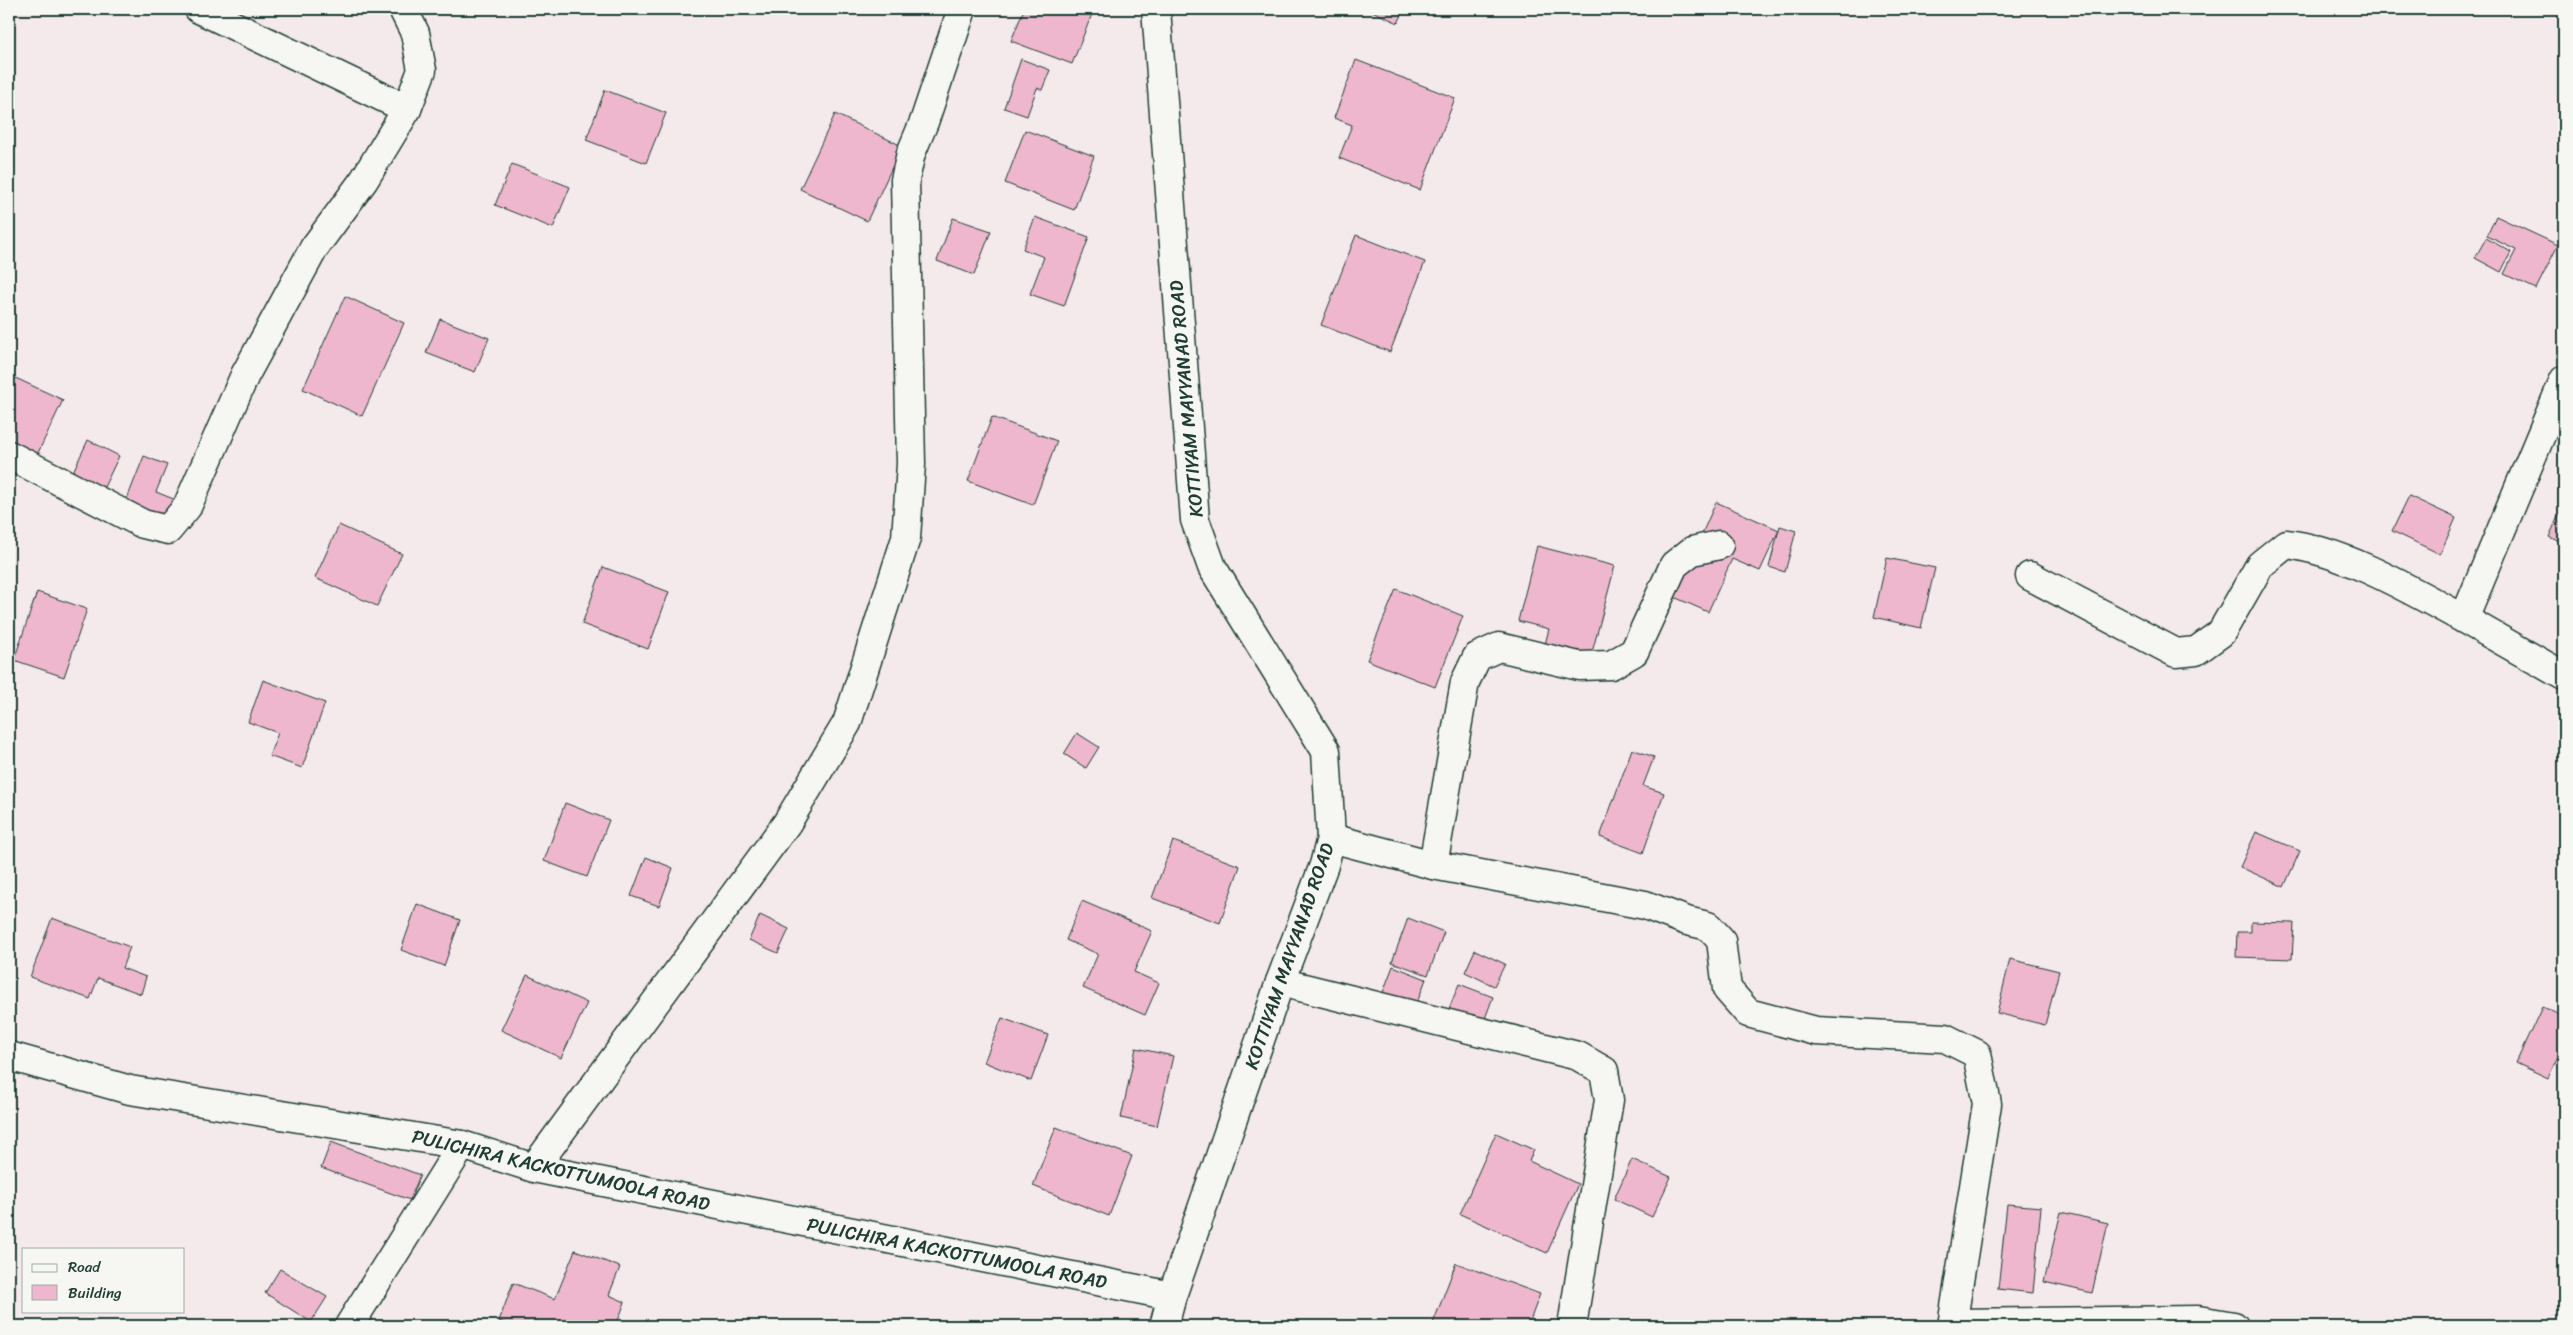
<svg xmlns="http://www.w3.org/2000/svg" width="2573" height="1335" viewBox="0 0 2573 1335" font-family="Sriracha,sans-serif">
<rect width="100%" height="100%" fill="#f4e9eb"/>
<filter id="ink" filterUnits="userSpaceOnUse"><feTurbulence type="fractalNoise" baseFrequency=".02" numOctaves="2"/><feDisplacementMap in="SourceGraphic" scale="10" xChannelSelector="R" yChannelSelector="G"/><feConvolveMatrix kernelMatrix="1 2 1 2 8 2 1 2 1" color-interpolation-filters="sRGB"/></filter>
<g filter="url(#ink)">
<g fill="#eeb7ce" stroke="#1f3d34">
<polygon points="1024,9 1094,9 1072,64 1011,41"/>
<polygon points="1373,9 1405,9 1398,23 1372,11"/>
<polygon points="1021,59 1050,70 1042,90 1037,88 1027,116 1004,108"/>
<polygon points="1356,60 1455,98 1420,190 1339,158 1352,125 1334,118"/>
<polygon points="605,90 666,113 646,163 586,140"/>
<polygon points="835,114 902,146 867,221 800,189"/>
<polygon points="1025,130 1094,156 1074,210 1005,183"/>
<polygon points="512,164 570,187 553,228 495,205"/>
<polygon points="2496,216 2558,245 2536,289 2504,274 2516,250 2487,236"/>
<polygon points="1035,217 1089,237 1064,306 1030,294 1044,257 1023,249"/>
<polygon points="953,218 991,231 974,275 937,261"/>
<polygon points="1356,235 1425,262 1390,352 1321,325"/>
<polygon points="2486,238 2511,252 2501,272 2475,258"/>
<polygon points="345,296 404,323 362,416 303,389"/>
<polygon points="440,319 489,338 475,372 426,353"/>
<polygon points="9,375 63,400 37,455 9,442"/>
<polygon points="992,417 1057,441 1033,505 968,481"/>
<polygon points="88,440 119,456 93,510 62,495"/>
<polygon points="144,456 167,465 156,492 176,500 165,526 123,509"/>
<polygon points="2409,496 2456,518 2440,554 2392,531"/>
<polygon points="1716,502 1779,530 1760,571 1732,559 1708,612 1674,597"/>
<polygon points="2564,503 2564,544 2549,537"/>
<polygon points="339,525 402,554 377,606 315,578"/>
<polygon points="1780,526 1796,531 1785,572 1769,567"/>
<polygon points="1537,546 1615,566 1590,660 1544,648 1549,629 1518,621"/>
<polygon points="1887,558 1935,568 1921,628 1874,617"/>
<polygon points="603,567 669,592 648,649 582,624"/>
<polygon points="1396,589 1463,616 1435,687 1367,660"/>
<polygon points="37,592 87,609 64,677 14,660"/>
<polygon points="263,680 325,703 302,768 269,756 278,733 248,722"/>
<polygon points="1077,733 1099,747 1086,768 1064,754"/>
<polygon points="1632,749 1654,757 1643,786 1664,793 1643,853 1600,837"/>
<polygon points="565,803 609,820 587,877 544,861"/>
<polygon points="2256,832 2300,851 2284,887 2240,867"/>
<polygon points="1173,841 1240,866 1220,923 1152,898"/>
<polygon points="646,857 673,868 659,906 631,896"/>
<polygon points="1082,901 1152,931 1134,972 1159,983 1145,1015 1083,988 1098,954 1066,940"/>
<polygon points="417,904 460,920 444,966 401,950"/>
<polygon points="760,915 789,929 778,953 749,940"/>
<polygon points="52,918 130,947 122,968 146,977 141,994 98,978 90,999 30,977"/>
<polygon points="1408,918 1444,932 1428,975 1392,962"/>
<polygon points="2251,922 2294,923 2292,959 2236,957 2237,932 2251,932"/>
<polygon points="1475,950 1505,964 1494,986 1465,972"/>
<polygon points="2010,959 2059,971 2045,1025 1997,1013"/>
<polygon points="1393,966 1426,979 1415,1008 1382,995"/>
<polygon points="527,975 587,1003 561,1058 501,1030"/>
<polygon points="1459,984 1493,997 1483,1024 1448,1011"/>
<polygon points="2542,1007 2564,1017 2564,1043 2548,1078 2516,1063"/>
<polygon points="1002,1018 1048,1035 1031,1081 984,1062"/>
<polygon points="1136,1048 1173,1056 1157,1126 1121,1118"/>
<polygon points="1056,1127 1132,1156 1109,1216 1033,1186"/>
<polygon points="1496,1133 1534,1150 1529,1161 1578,1184 1547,1253 1460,1214"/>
<polygon points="331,1142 420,1175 410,1200 321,1168"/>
<polygon points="1632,1159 1671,1177 1652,1217 1614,1199"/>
<polygon points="2007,1204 2041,1207 2033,1293 1998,1289"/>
<polygon points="2061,1212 2108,1223 2092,1293 2044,1282"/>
<polygon points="575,1250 620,1267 609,1295 625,1302 616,1326 512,1326 499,1321 513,1283 555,1299"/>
<polygon points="1456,1263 1540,1294 1528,1326 1432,1326"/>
<polygon points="280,1269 327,1297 311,1322 265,1293"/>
</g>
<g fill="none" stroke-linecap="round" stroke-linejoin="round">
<g stroke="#1f3d34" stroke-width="31">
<g id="minor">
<polyline points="199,9 407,109"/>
<polyline points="9,455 143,524 168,530 187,507 245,375 314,248 364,180 407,109 422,70 415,33 403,9"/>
<path d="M2030,576L2176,653L2196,651L2221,633L2260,565L2286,544C2343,550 2414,592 2464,619L2564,380"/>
<polyline points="2464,619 2564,676"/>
<polyline points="1331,838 1433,865 1645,905 1687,921 1708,926 1721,940 1727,989 1748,1013 1816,1031 1945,1038 1977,1054 1987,1104 1952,1326"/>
<polyline points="1433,865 1465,682 1477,657 1499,647 1579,666 1611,665 1634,652 1674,565 1692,551 1719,545"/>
<polyline points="1280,982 1578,1056 1604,1071 1609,1100 1572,1326"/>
<polyline points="534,1168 787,823 847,723 906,538 911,464 905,180 911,153 924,122 962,9"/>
<polyline points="1953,1323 2198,1320 2234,1326"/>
<polyline points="349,1326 462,1145"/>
</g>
</g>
<g stroke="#1f3d34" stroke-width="31">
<g id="secondary">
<polyline points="1156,9 1195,520 1212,567 1326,751 1331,838 1324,865 1280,982 1172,1296 1164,1326"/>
<polyline points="9,1056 130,1090 462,1145 534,1168 1172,1296"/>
</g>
</g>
<use href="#minor" stroke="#f6f6f2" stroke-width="28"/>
<use href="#secondary" stroke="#f6f6f2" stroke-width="28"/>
</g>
</g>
<g text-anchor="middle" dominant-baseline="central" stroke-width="5" stroke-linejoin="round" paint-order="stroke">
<g font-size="19" fill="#1f3d34" stroke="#f6f6f2">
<text transform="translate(1186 399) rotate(-95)">KOTTIYAM MAYYANAD ROAD</text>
<text transform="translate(1289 956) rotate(-71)">KOTTIYAM MAYYANAD ROAD</text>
<text transform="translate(561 1170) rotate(13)">PULICHIRA KACKOTTUMOOLA ROAD</text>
<text transform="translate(957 1253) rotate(11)">PULICHIRA KACKOTTUMOOLA ROAD</text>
</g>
</g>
<rect width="2573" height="1335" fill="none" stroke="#f6f6f2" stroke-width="30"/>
<rect x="15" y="15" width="2543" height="1305" fill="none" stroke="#1f3d34" stroke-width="2" filter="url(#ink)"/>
<rect x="22" y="1248" width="162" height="65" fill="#f6f6f2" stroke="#a0aca6"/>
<rect x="32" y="1264" width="25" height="8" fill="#f6f6f2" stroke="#a0aca6"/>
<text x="68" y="1272" font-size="15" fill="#1f3d34">Road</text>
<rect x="32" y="1285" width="25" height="15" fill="#eeb7ce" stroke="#a0aca6"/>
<text x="68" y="1298" font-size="15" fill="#1f3d34">Building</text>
</svg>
